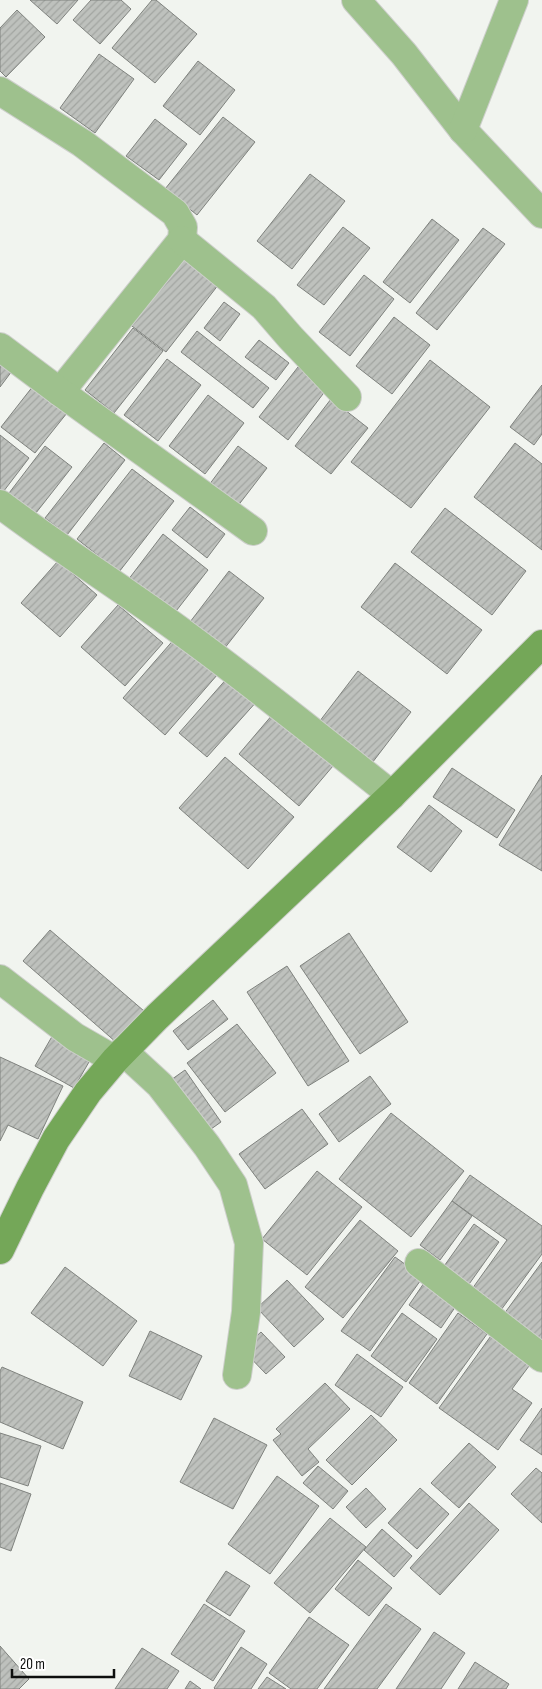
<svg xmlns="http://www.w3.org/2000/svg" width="542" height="1689" viewBox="0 0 542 1689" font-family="'Sofia Sans Condensed',sans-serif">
<defs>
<pattern id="building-hatch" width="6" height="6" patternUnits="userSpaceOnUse" patternTransform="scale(1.25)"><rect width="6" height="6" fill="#bec1bd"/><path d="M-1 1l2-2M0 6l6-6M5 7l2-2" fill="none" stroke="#a2a5a1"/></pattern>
</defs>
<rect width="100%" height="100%" fill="#f1f4ef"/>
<g fill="url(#building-hatch)" stroke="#7f827e">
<polygon points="30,0 78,0 57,24"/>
<polygon points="91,0 121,0 131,9 100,44 73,20"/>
<polygon points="152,0 156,0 197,34 155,83 112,48"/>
<polygon points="17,10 45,37 6,77 0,71 0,28"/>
<polygon points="99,54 134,79 95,133 60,108"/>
<polygon points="198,61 235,90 200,135 163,106"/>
<polygon points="223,117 255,142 197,215 165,189"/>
<polygon points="155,119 187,144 159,180 126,156"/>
<polygon points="310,174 345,201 292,269 257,241"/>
<polygon points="432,219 459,240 410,303 383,282"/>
<polygon points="343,227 370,248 324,305 297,285"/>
<polygon points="483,228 505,244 437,330 416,313"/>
<polygon points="181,255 219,284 166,352 128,323"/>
<polygon points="364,275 394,299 350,356 319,332"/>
<polygon points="224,302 240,314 220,341 204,328"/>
<polygon points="394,317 430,345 392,394 356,366"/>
<polygon points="133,328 163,351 114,413 85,390"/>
<polygon points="197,331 269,388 253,408 181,352"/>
<polygon points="259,340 289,363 276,380 245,357"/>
<polygon points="0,356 15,367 0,387"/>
<polygon points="167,359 201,385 158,441 124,415"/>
<polygon points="430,360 490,407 411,508 351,462"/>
<polygon points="298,367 326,390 288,440 259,417"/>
<polygon points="37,381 71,408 35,453 1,427"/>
<polygon points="542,385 542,434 534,445 510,427"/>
<polygon points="208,395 244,423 205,474 169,446"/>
<polygon points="331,399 368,428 331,474 295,446"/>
<polygon points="0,435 29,458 0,496"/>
<polygon points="104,443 125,460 67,535 45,518"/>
<polygon points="515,443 542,464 542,550 474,497"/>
<polygon points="45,446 72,467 32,518 6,497"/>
<polygon points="238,446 267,468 237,507 209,485"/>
<polygon points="132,469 174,501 119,572 77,539"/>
<polygon points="190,507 225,534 207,558 172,530"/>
<polygon points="445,508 526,571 492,615 411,552"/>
<polygon points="163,534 208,570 173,615 128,580"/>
<polygon points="58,561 97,595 60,637 21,603"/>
<polygon points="395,563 482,630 447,674 361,607"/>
<polygon points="229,571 264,598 224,649 190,622"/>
<polygon points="118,605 163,643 125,686 81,647"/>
<polygon points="176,637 218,674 165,735 123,698"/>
<polygon points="358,671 411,712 369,767 316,726"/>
<polygon points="229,676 258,700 207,757 179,733"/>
<polygon points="273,714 333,766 299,806 239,754"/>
<polygon points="225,757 294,817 248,869 179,808"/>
<polygon points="452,768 515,810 497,838 433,797"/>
<polygon points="542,775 542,871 499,845"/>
<polygon points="429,805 462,831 431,872 397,847"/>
<polygon points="50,930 144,1011 117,1043 23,961"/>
<polygon points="349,933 408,1022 360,1054 300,966"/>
<polygon points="287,966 349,1061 308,1086 247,992"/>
<polygon points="213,1000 228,1019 188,1050 173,1031"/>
<polygon points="237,1024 276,1073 225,1112 187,1063"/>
<polygon points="54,1033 93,1055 74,1088 35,1066"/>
<polygon points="0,1057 63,1086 38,1139 8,1125 0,1141"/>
<polygon points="185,1070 221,1122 204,1134 168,1082"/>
<polygon points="370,1076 391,1104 339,1142 319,1114"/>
<polygon points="302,1109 328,1144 265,1189 239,1154"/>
<polygon points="391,1113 464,1171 411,1237 339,1179"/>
<polygon points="317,1171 362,1207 307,1275 262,1239"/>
<polygon points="470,1175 542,1226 542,1254 501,1310 472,1289 507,1240 452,1201"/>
<polygon points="452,1201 472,1216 440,1260 420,1245"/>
<polygon points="360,1220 398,1251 343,1318 305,1287"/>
<polygon points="474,1224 499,1242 467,1287 442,1269"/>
<polygon points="395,1257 423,1277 370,1351 341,1331"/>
<polygon points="542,1262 542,1340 541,1340 504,1314"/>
<polygon points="65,1267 137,1321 103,1366 31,1313"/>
<polygon points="287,1280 324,1319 294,1347 257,1308"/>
<polygon points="426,1280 458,1303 441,1328 409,1305"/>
<polygon points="402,1313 437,1339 406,1382 371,1356"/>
<polygon points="458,1313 487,1334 437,1404 409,1383"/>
<polygon points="150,1331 202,1356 181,1400 129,1376"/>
<polygon points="261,1332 285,1357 266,1374 242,1349"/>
<polygon points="493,1333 532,1362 512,1389 532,1403 498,1450 439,1408"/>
<polygon points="357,1354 403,1387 381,1417 335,1385"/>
<polygon points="2,1367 83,1402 63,1449 0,1422 0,1371"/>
<polygon points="325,1383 350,1409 308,1449 319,1462 302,1476 273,1440 281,1434 276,1429"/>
<polygon points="542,1408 542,1455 520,1440"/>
<polygon points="371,1415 397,1440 352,1485 326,1460"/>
<polygon points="214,1418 267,1445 233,1509 180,1482"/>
<polygon points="0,1433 41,1446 28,1486 0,1477"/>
<polygon points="469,1443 496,1467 459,1508 431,1483"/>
<polygon points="318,1466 348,1491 333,1509 303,1483"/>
<polygon points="536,1468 542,1473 542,1523 511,1494"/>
<polygon points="277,1476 319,1506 270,1574 228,1544"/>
<polygon points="0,1483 31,1494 11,1551 0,1547"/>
<polygon points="366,1488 386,1509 366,1528 346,1507"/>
<polygon points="420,1488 449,1514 417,1549 388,1523"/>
<polygon points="469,1503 499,1530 440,1595 410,1568"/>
<polygon points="330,1518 366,1547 310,1613 274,1583"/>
<polygon points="382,1529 412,1556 394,1577 364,1550"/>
<polygon points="358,1560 392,1588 369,1616 335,1589"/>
<polygon points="226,1571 250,1586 230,1616 206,1601"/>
<polygon points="204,1604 245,1631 213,1681 171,1654"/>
<polygon points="386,1604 421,1629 377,1689 324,1689"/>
<polygon points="309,1617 349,1645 317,1689 291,1689 269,1673"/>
<polygon points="434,1632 465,1653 441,1689 396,1689"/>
<polygon points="0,1646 29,1679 19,1689 0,1689"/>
<polygon points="241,1647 267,1664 251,1689 215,1689 214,1688"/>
<polygon points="142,1648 179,1671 167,1689 115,1689"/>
<polygon points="475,1662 509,1684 506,1689 458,1689"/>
<polygon points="267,1677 286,1689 258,1689"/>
<polygon points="190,1681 201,1689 185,1689"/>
</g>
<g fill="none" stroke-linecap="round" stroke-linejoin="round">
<g stroke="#cdcfcb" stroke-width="30">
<g id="street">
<polyline points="356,0 404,54 463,130 542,214"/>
<polyline points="0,91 82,143 175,213 183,227 182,240 60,392"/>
<polyline points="463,130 514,0"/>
<polyline points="182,240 264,307 290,337 347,397"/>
<polyline points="0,347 60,392 253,531"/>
<path d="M0,504C61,550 125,590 186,635C256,686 324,741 392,795"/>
<polyline points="0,979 75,1037 115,1060"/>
<polyline points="123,1051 160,1085 207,1146 233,1185 249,1243 246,1312 237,1375"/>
<polyline points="419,1263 542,1358"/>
</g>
</g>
<g stroke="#cdcfcb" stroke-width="30">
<polyline id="secondary" points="0,1250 30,1188 56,1139 88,1092 115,1060 157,1017 392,795 542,644"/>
</g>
<use href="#street" stroke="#9ec18d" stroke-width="28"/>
<use href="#secondary" stroke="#74a758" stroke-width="28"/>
</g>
<path d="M12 1669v8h102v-8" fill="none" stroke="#0d0e0d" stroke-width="2.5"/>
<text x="20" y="1669" font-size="15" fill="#0d0e0d" stroke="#ffffff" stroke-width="4" paint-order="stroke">20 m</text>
</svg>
